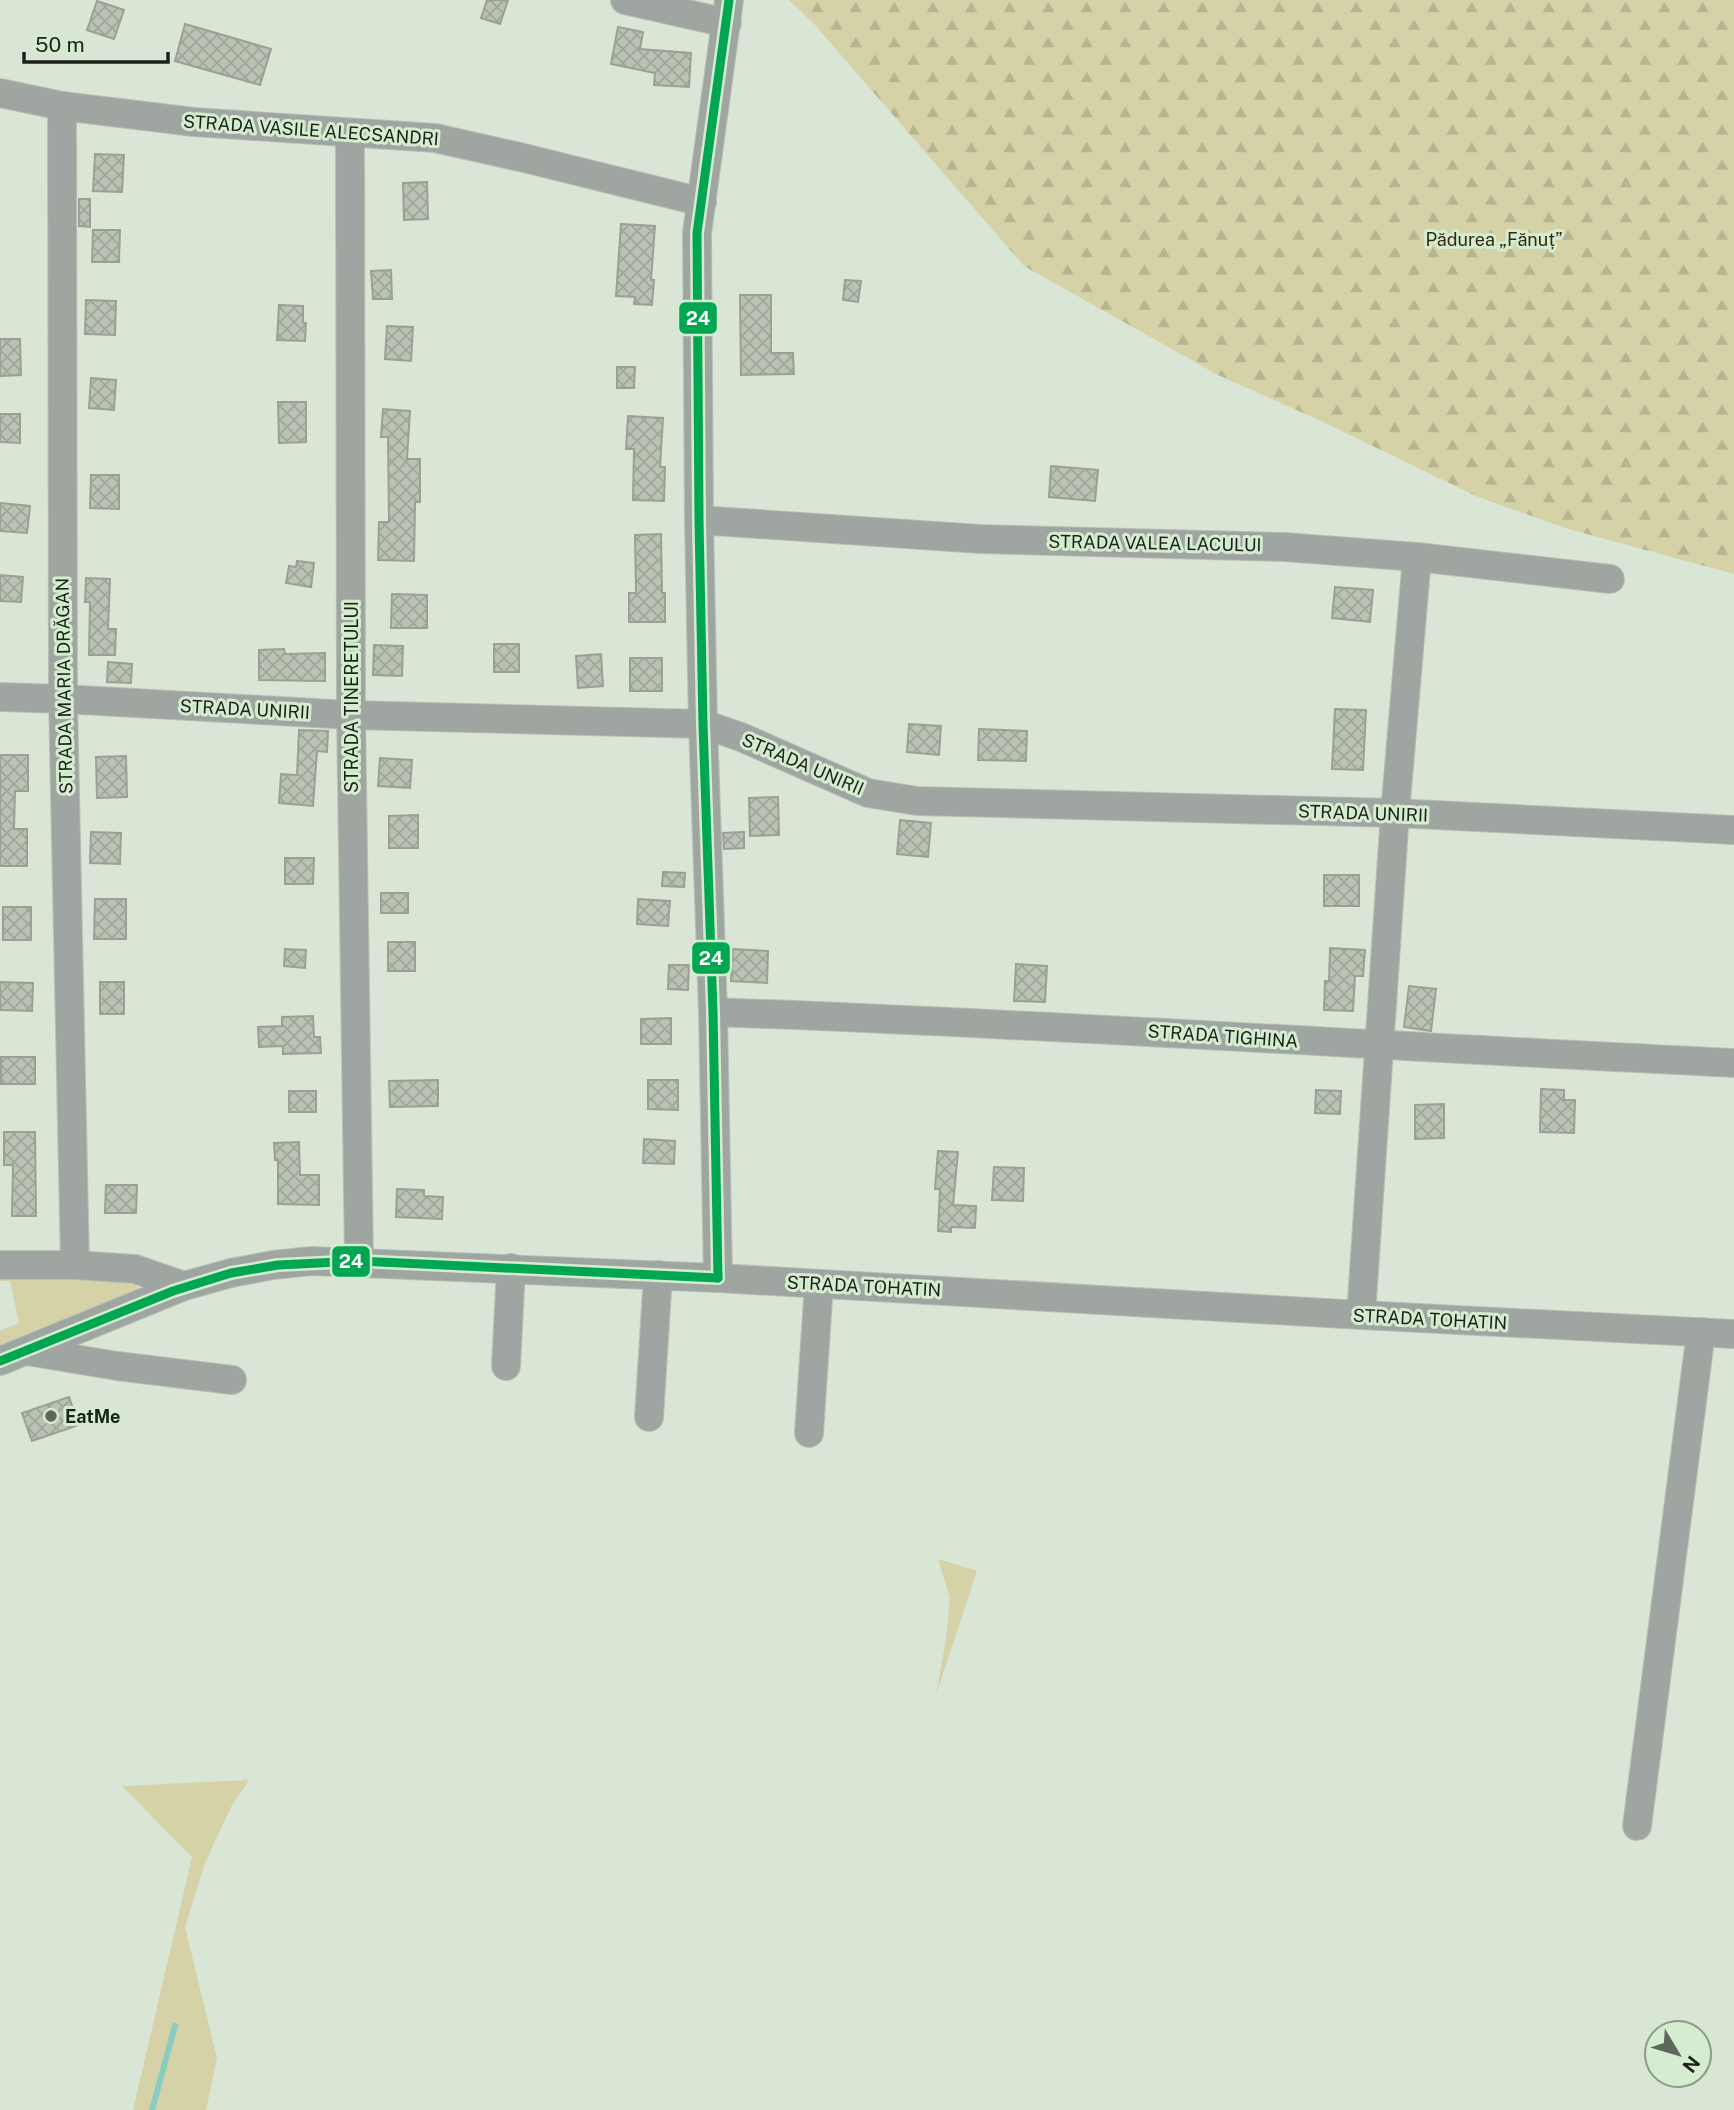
<svg xmlns="http://www.w3.org/2000/svg" width="1734" height="2110" viewBox="0 0 1734 2110" font-family="'Public Sans',sans-serif">
<defs>
<pattern id="forest-firs" width="22" height="20" patternUnits="userSpaceOnUse" patternTransform="scale(1.75)"><rect width="22" height="20" fill="#d6d2a8"/><path d="M5 1l3.5 6h-7zM16 11l3.5 6h-7z" fill="#b7b490"/></pattern>
<pattern id="building-cross-hatch" width="8" height="8" patternUnits="userSpaceOnUse" patternTransform="scale(1.75)"><rect width="8" height="8" fill="#bac2b4"/><path d="M0 0l8 8M0 8l8-8" fill="none" stroke="#9fa69a"/></pattern>
</defs>
<rect width="100%" height="100%" fill="#d9e6d6"/>
<g fill="#d6d2a8">
<polygon points="0,1274 127,1278 136,1284 139,1292 0,1349 0,1331 19,1323 10,1281 0,1281"/>
<polygon points="938,1559 977,1571 936,1695 946,1639 950,1597"/>
<polygon points="249,1780 231,1807 205,1863 185,1927 217,2058 206,2110 133,2110 192,1857 122,1786"/>
</g>
<polygon fill="url(#forest-firs)" points="789,0 1734,0 1734,574 1568,529 1478,497 1319,420 1218,375 1024,266 815,25"/>
<g fill="none" stroke-linecap="round" stroke-linejoin="round">
<polyline stroke="#88cec0" stroke-width="6" points="152,2110 175,2026"/>
</g>
<g fill="url(#building-cross-hatch)" stroke="#9aa194" stroke-width="2">
<polygon points="487,0 508,0 500,24 481,18"/>
<polygon points="97,1 124,10 114,39 87,30"/>
<polygon points="185,24 271,49 260,85 175,61"/>
<polygon points="618,27 643,32 640,49 691,53 689,87 654,85 655,73 611,64"/>
<polygon points="95,154 124,155 122,192 93,191"/>
<polygon points="427,182 428,219 404,220 403,183"/>
<polygon points="79,199 90,199 90,227 79,226"/>
<polygon points="621,224 655,226 651,280 654,280 652,305 634,304 635,297 616,296"/>
<polygon points="93,230 120,230 119,262 92,262"/>
<polygon points="391,270 392,299 373,299 371,271"/>
<polygon points="845,280 861,281 858,302 843,300"/>
<polygon points="740,295 771,295 771,353 793,353 794,374 741,375"/>
<polygon points="86,300 116,301 115,335 85,334"/>
<polygon points="279,305 303,306 303,323 306,323 305,341 277,340"/>
<polygon points="387,326 413,327 411,361 385,359"/>
<polygon points="0,339 20,339 21,375 0,376"/>
<polygon points="617,367 635,367 634,388 617,388"/>
<polygon points="91,378 116,380 114,410 89,408"/>
<polygon points="278,402 306,402 306,442 279,443"/>
<polygon points="383,409 410,411 407,459 420,459 420,502 415,502 414,561 378,560 379,522 389,522 388,437 381,437"/>
<polygon points="0,414 20,414 20,443 0,442"/>
<polygon points="628,416 663,418 660,467 665,467 664,501 633,500 634,449 626,449"/>
<polygon points="1051,466 1098,470 1095,501 1049,497"/>
<polygon points="91,475 119,475 119,509 90,508"/>
<polygon points="0,503 30,506 27,533 0,531"/>
<polygon points="661,534 662,593 665,593 665,622 629,622 629,593 636,593 635,535"/>
<polygon points="297,561 314,563 311,587 286,583 289,566 296,567"/>
<polygon points="0,575 23,577 21,602 0,601"/>
<polygon points="86,578 110,579 108,629 116,629 115,655 89,655 90,602 85,602"/>
<polygon points="1335,587 1373,590 1370,622 1332,618"/>
<polygon points="392,594 427,595 427,628 391,628"/>
<rect x="494" y="644" width="25" height="28"/>
<polygon points="374,645 403,646 402,676 373,675"/>
<polygon points="284,649 285,654 325,653 325,681 259,680 259,650"/>
<polygon points="601,654 603,686 578,688 576,656"/>
<rect x="630" y="658" width="32" height="33"/>
<polygon points="108,662 132,664 131,683 107,682"/>
<polygon points="1335,709 1366,710 1363,770 1332,769"/>
<polygon points="909,724 941,726 939,755 907,752"/>
<polygon points="979,729 1027,731 1026,761 978,760"/>
<polygon points="299,730 328,731 327,752 317,751 313,806 279,803 281,774 297,775"/>
<polygon points="0,755 28,755 28,791 15,791 14,829 27,829 27,866 0,866"/>
<polygon points="126,756 127,797 97,798 96,757"/>
<polygon points="380,758 412,760 410,788 378,786"/>
<polygon points="778,797 779,835 750,836 749,798"/>
<polygon points="418,815 418,848 389,848 389,816"/>
<polygon points="900,820 931,823 928,857 897,854"/>
<polygon points="91,832 121,833 120,864 90,863"/>
<polygon points="744,832 744,848 724,849 723,833"/>
<polygon points="285,858 314,858 313,884 285,884"/>
<polygon points="663,872 685,873 684,887 662,886"/>
<rect x="1324" y="875" width="35" height="31"/>
<rect x="381" y="893" width="27" height="20"/>
<polygon points="95,899 126,899 126,939 94,939"/>
<polygon points="638,899 670,901 668,926 637,924"/>
<rect x="3" y="907" width="28" height="33"/>
<rect x="388" y="942" width="27" height="29"/>
<polygon points="1330,948 1365,950 1363,976 1355,976 1353,1011 1324,1010 1325,981 1329,981"/>
<polygon points="285,949 306,950 305,968 284,966"/>
<polygon points="733,949 768,951 767,983 731,981"/>
<polygon points="1016,964 1047,966 1045,1002 1014,1001"/>
<polygon points="669,965 689,965 688,990 668,989"/>
<polygon points="0,982 33,983 32,1011 0,1010"/>
<rect x="100" y="982" width="24" height="32"/>
<polygon points="1409,986 1436,989 1431,1031 1404,1027"/>
<polygon points="313,1016 314,1037 320,1037 321,1053 283,1054 283,1046 259,1047 258,1027 282,1026 282,1017"/>
<polygon points="671,1018 671,1044 641,1044 641,1019"/>
<rect x="1" y="1057" width="34" height="27"/>
<polygon points="438,1080 438,1106 390,1107 389,1081"/>
<polygon points="648,1080 678,1080 678,1110 648,1109"/>
<polygon points="1541,1089 1564,1090 1564,1100 1575,1100 1574,1133 1540,1132"/>
<polygon points="1316,1090 1341,1091 1340,1114 1315,1113"/>
<rect x="289" y="1091" width="27" height="21"/>
<polygon points="1444,1104 1444,1138 1415,1139 1415,1105"/>
<polygon points="4,1132 35,1132 36,1216 12,1216 13,1165 4,1165"/>
<polygon points="644,1139 675,1141 674,1164 643,1163"/>
<polygon points="299,1142 300,1175 319,1175 319,1205 278,1204 278,1160 275,1160 274,1143"/>
<polygon points="938,1151 958,1152 953,1205 976,1206 975,1228 951,1227 951,1232 938,1231 940,1189 935,1189"/>
<polygon points="994,1167 1024,1168 1023,1201 992,1200"/>
<polygon points="106,1185 137,1185 136,1213 105,1213"/>
<polygon points="397,1189 424,1190 424,1196 443,1197 442,1219 396,1217"/>
<polygon points="69,1397 79,1425 32,1441 22,1413"/>
</g>
<g fill="none" stroke-linecap="round" stroke-linejoin="round">
<g stroke="#b8c1b6" stroke-width="30">
<g id="minor">
<polyline points="625,0 727,23"/>
<polyline points="0,93 62,106 194,122 435,138 520,157 702,202"/>
<polyline points="62,106 63,699 75,1265"/>
<polyline points="350,133 351,715 359,1261"/>
<polyline points="699,520 980,539 1284,547 1417,557 1610,579"/>
<polyline points="0,697 63,699 351,715 703,724 741,737 868,793 917,801 1395,813 1734,830"/>
<path d="M713,1012C1053,1024 1394,1047 1734,1063"/>
<polyline points="0,1265 75,1265 135,1269 184,1286"/>
<polyline points="718,1278 713,1012 703,724 699,520 697,233 729,0"/>
<polyline points="1361,1315 1395,813 1417,557"/>
<polyline points="27,1351 117,1366 232,1380"/>
<polyline points="0,1361 184,1286 231,1273 273,1265 312,1261 718,1278 1361,1315 1734,1334"/>
<polyline points="506,1366 511,1268"/>
<polyline points="649,1417 658,1275"/>
<polyline points="809,1433 819,1284"/>
<polyline points="1637,1826 1701,1332"/>
</g>
</g>
<use href="#minor" stroke="#9fa5a0" stroke-width="28"/>
<g stroke="#d5ecd0" stroke-width="14">
<g id="bus-1">
<polyline points="718,1278 713,1012 703,724 699,520 697,233 729,0"/>
<polyline points="0,1361 173,1291 231,1273 278,1265 359,1261 718,1278"/>
</g>
</g>
<use href="#bus-1" stroke="#00a651" stroke-width="9"/>
</g>
<circle fill="#5e675b" stroke="#d5ecd0" stroke-width="2.5" cx="51" cy="1416" r="7"/>
<g text-anchor="middle" dominant-baseline="central" stroke-width="6" stroke-linejoin="round" paint-order="stroke">
<g font-size="18" fill="#1b2319" stroke="#d5ecd0">
<text transform="translate(311 130) rotate(4)">STRADA VASILE ALECSANDRI</text>
<text transform="translate(1155 543) rotate(1)">STRADA VALEA LACULUI</text>
<text transform="translate(64 686) rotate(-91)">STRADA MARIA DRĂGAN</text>
<text transform="translate(351 697) rotate(-90)">STRADA TINERETULUI</text>
<text transform="translate(245 709) rotate(3)">STRADA UNIRII</text>
<text transform="translate(803 764) rotate(23)">STRADA UNIRII</text>
<text transform="translate(1363 813) rotate(2)">STRADA UNIRII</text>
<text transform="translate(1223 1036) rotate(4)">STRADA TIGHINA</text>
<text transform="translate(864 1286) rotate(3)">STRADA TOHATIN</text>
<text transform="translate(1430 1319) rotate(3)">STRADA TOHATIN</text>
</g>
<g font-size="18" fill="#322a0a" stroke="#d5ecd0">
<text x="1494" y="239">Pădurea „Fănuț”</text>
</g>
<g font-size="18" font-weight="bold" fill="#1b2319" stroke="#d5ecd0" text-anchor="start">
<text x="65" y="1416">EatMe</text>
</g>
</g>
<g stroke="#d5ecd0" stroke-width="2.5">
<rect x="678" y="301" width="40" height="34" rx="7" fill="#00a651"/>
<rect x="691" y="941" width="40" height="34" rx="7" fill="#00a651"/>
<rect x="331" y="1245" width="40" height="33" rx="7" fill="#00a651"/>
</g>
<g font-size="19" text-anchor="middle" font-weight="bold" fill="#fff">
<text x="698" y="325">24</text>
<text x="711" y="965">24</text>
<text x="351" y="1268">24</text>
</g>
<g transform="translate(1678 2054) rotate(128)"><circle r="33" fill="#d5ecd0" stroke="#8b9c87" stroke-width="2"/>
<path d="M0-5L12 26L0 18L-12 26Z" fill="#5e675b"/>
<text y="-10" font-size="19" font-weight="bold" text-anchor="middle" fill="#1b2319">N</text>
</g>
<path d="M24 52v10h144v-10" fill="none" stroke="#1b2319" stroke-width="3.5"/>
<text x="35" y="52" font-size="21" fill="#1b2319" stroke="#d5ecd0" stroke-width="5" paint-order="stroke">50 m</text>
</svg>
